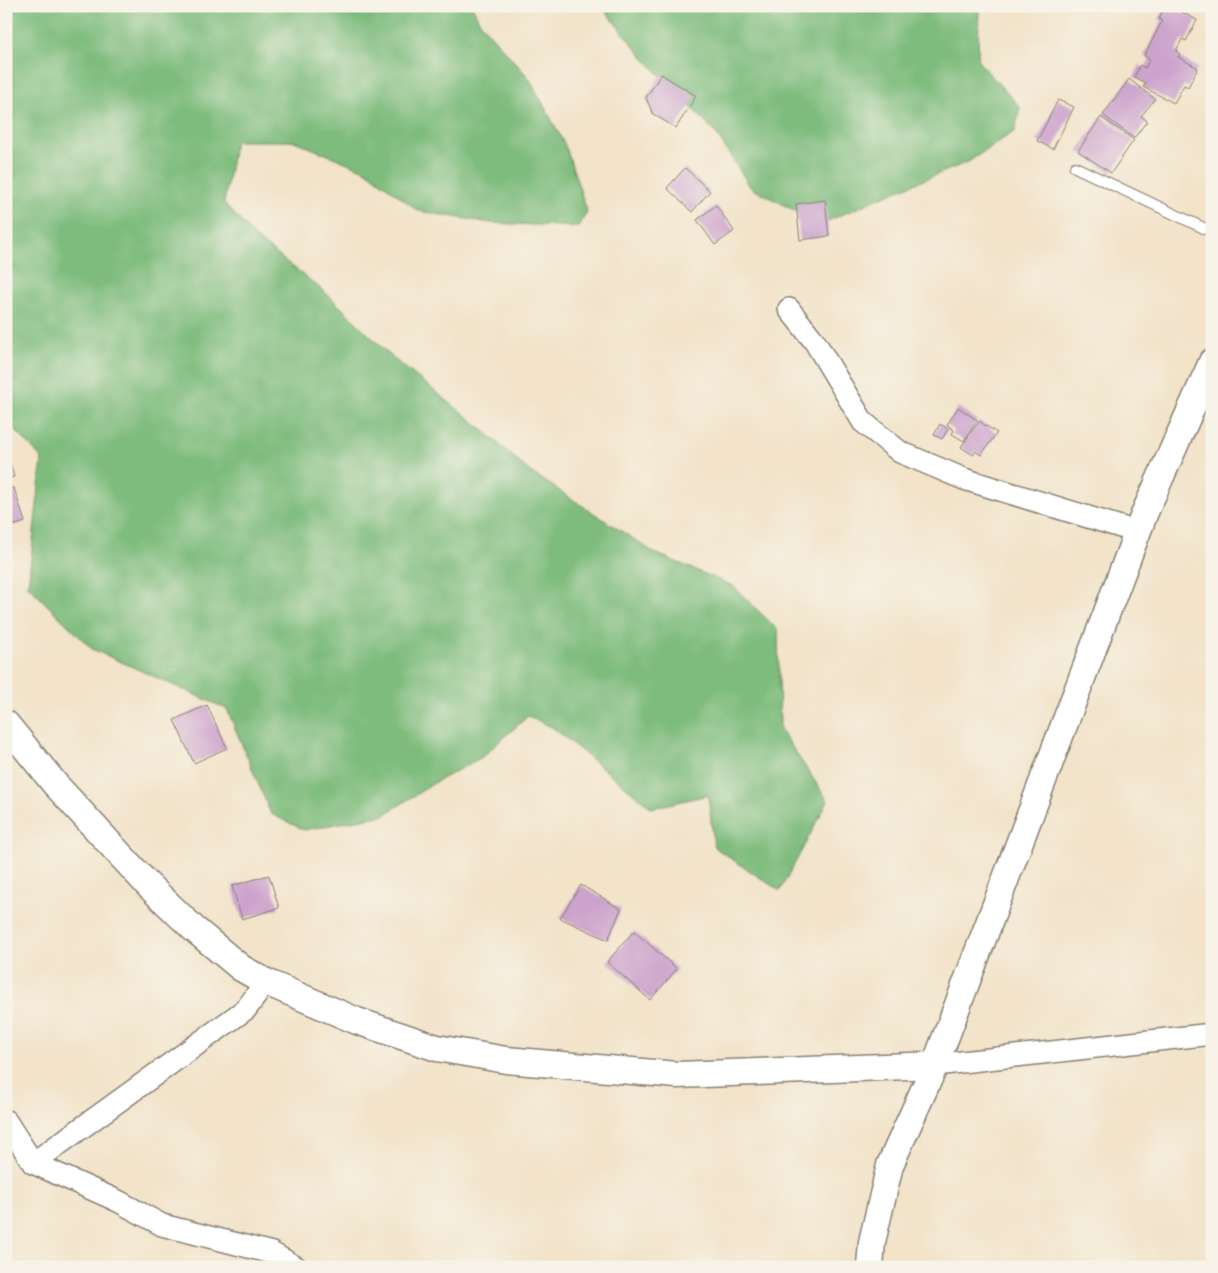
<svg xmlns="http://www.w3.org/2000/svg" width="1218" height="1273" viewBox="0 0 1218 1273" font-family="'IM FELL Double Pica',serif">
<rect width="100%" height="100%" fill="#f7f3e8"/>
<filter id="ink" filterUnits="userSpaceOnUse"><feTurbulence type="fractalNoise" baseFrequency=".02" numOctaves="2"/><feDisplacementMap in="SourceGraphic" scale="10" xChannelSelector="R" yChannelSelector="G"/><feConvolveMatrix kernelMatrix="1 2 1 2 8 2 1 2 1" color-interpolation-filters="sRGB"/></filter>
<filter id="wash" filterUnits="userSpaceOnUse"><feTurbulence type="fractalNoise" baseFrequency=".0096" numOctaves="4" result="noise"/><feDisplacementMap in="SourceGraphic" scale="20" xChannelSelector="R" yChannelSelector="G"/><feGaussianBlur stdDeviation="1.12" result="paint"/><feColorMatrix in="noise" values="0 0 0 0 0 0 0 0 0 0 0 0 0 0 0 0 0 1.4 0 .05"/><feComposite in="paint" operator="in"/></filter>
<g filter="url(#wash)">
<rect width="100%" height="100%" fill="#f2e3c9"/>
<g fill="#7ebc7d" stroke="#4d6c4c">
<polygon points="6,6 472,6 481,24 529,78 565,145 587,211 579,227 491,223 418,211 367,171 294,141 235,141 224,203 257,239 326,293 394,359 474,422 529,471 655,553 733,586 778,630 780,729 828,801 780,891 714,847 708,795 652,808 552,727 528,716 482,757 434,783 384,815 304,830 271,814 227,709 92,649 28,586 42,459 10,424 6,423"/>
<polygon points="601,6 979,6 978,61 1020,107 1015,131 968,162 891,193 821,224 751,188 715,132 642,56"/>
</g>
<g id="blocks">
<g fill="#cca3cc">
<polygon points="1165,6 1170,6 1197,20 1186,41 1182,39 1176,51 1180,54 1178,57 1198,68 1188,87 1184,85 1174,103 1143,87 1146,83 1134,77 1140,65 1145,68 1150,59 1144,56 1162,21 1159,19"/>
<polygon points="661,74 696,96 676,128 653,114 646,98"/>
<polygon points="1129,79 1155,99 1141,116 1147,121 1134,138 1103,115"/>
<polygon points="1058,100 1074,107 1053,149 1037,141"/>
<polygon points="1101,117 1134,140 1111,173 1078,151"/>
<polygon points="685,168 710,191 692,212 667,188"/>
<polygon points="825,200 829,236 800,240 796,204"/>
<polygon points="716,205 734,231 715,245 697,220"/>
<polygon points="958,407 977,420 964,441 952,434 954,430 947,425"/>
<polygon points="979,421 997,433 981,455 975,451 973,455 961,447"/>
<polygon points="940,424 948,429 942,439 934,435"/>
<polygon points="6,448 14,477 6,478"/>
<polygon points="14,488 25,522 6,528 6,490"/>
<polygon points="207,705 227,748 194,763 174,720"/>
<polygon points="269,875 279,908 242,919 232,886"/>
<polygon points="581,885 621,909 608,940 560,918"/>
<polygon points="634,931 677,969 650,1000 607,962"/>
</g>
</g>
</g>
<g filter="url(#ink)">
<use href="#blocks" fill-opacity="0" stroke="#878072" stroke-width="1"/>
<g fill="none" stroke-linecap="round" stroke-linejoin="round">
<g stroke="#878072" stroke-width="12">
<polyline id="service" points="1075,167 1212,232"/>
</g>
<g stroke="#878072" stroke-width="24">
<g id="minor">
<polyline points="789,309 815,342 863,422 900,452 964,479 1137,532"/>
<polyline points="935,1065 1212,1034"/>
<polyline points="6,1121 33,1163 118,1201 162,1225 272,1253 296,1267"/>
<polyline points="33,1163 246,1009 266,982"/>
</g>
</g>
<g stroke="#878072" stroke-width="29">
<g id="tertiary">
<polyline points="6,724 55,784 148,885 194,929 241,968 266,982 357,1021 437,1048 506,1060 677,1075 935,1065"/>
<polyline points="870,1267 872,1242 890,1165 935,1065 1145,512 1212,362"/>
</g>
</g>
<use href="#service" stroke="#fff" stroke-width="10"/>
<use href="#minor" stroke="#fff" stroke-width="21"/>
<use href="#tertiary" stroke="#fff" stroke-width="26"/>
</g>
</g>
<rect width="1218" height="1273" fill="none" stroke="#f7f3e8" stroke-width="25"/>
</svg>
